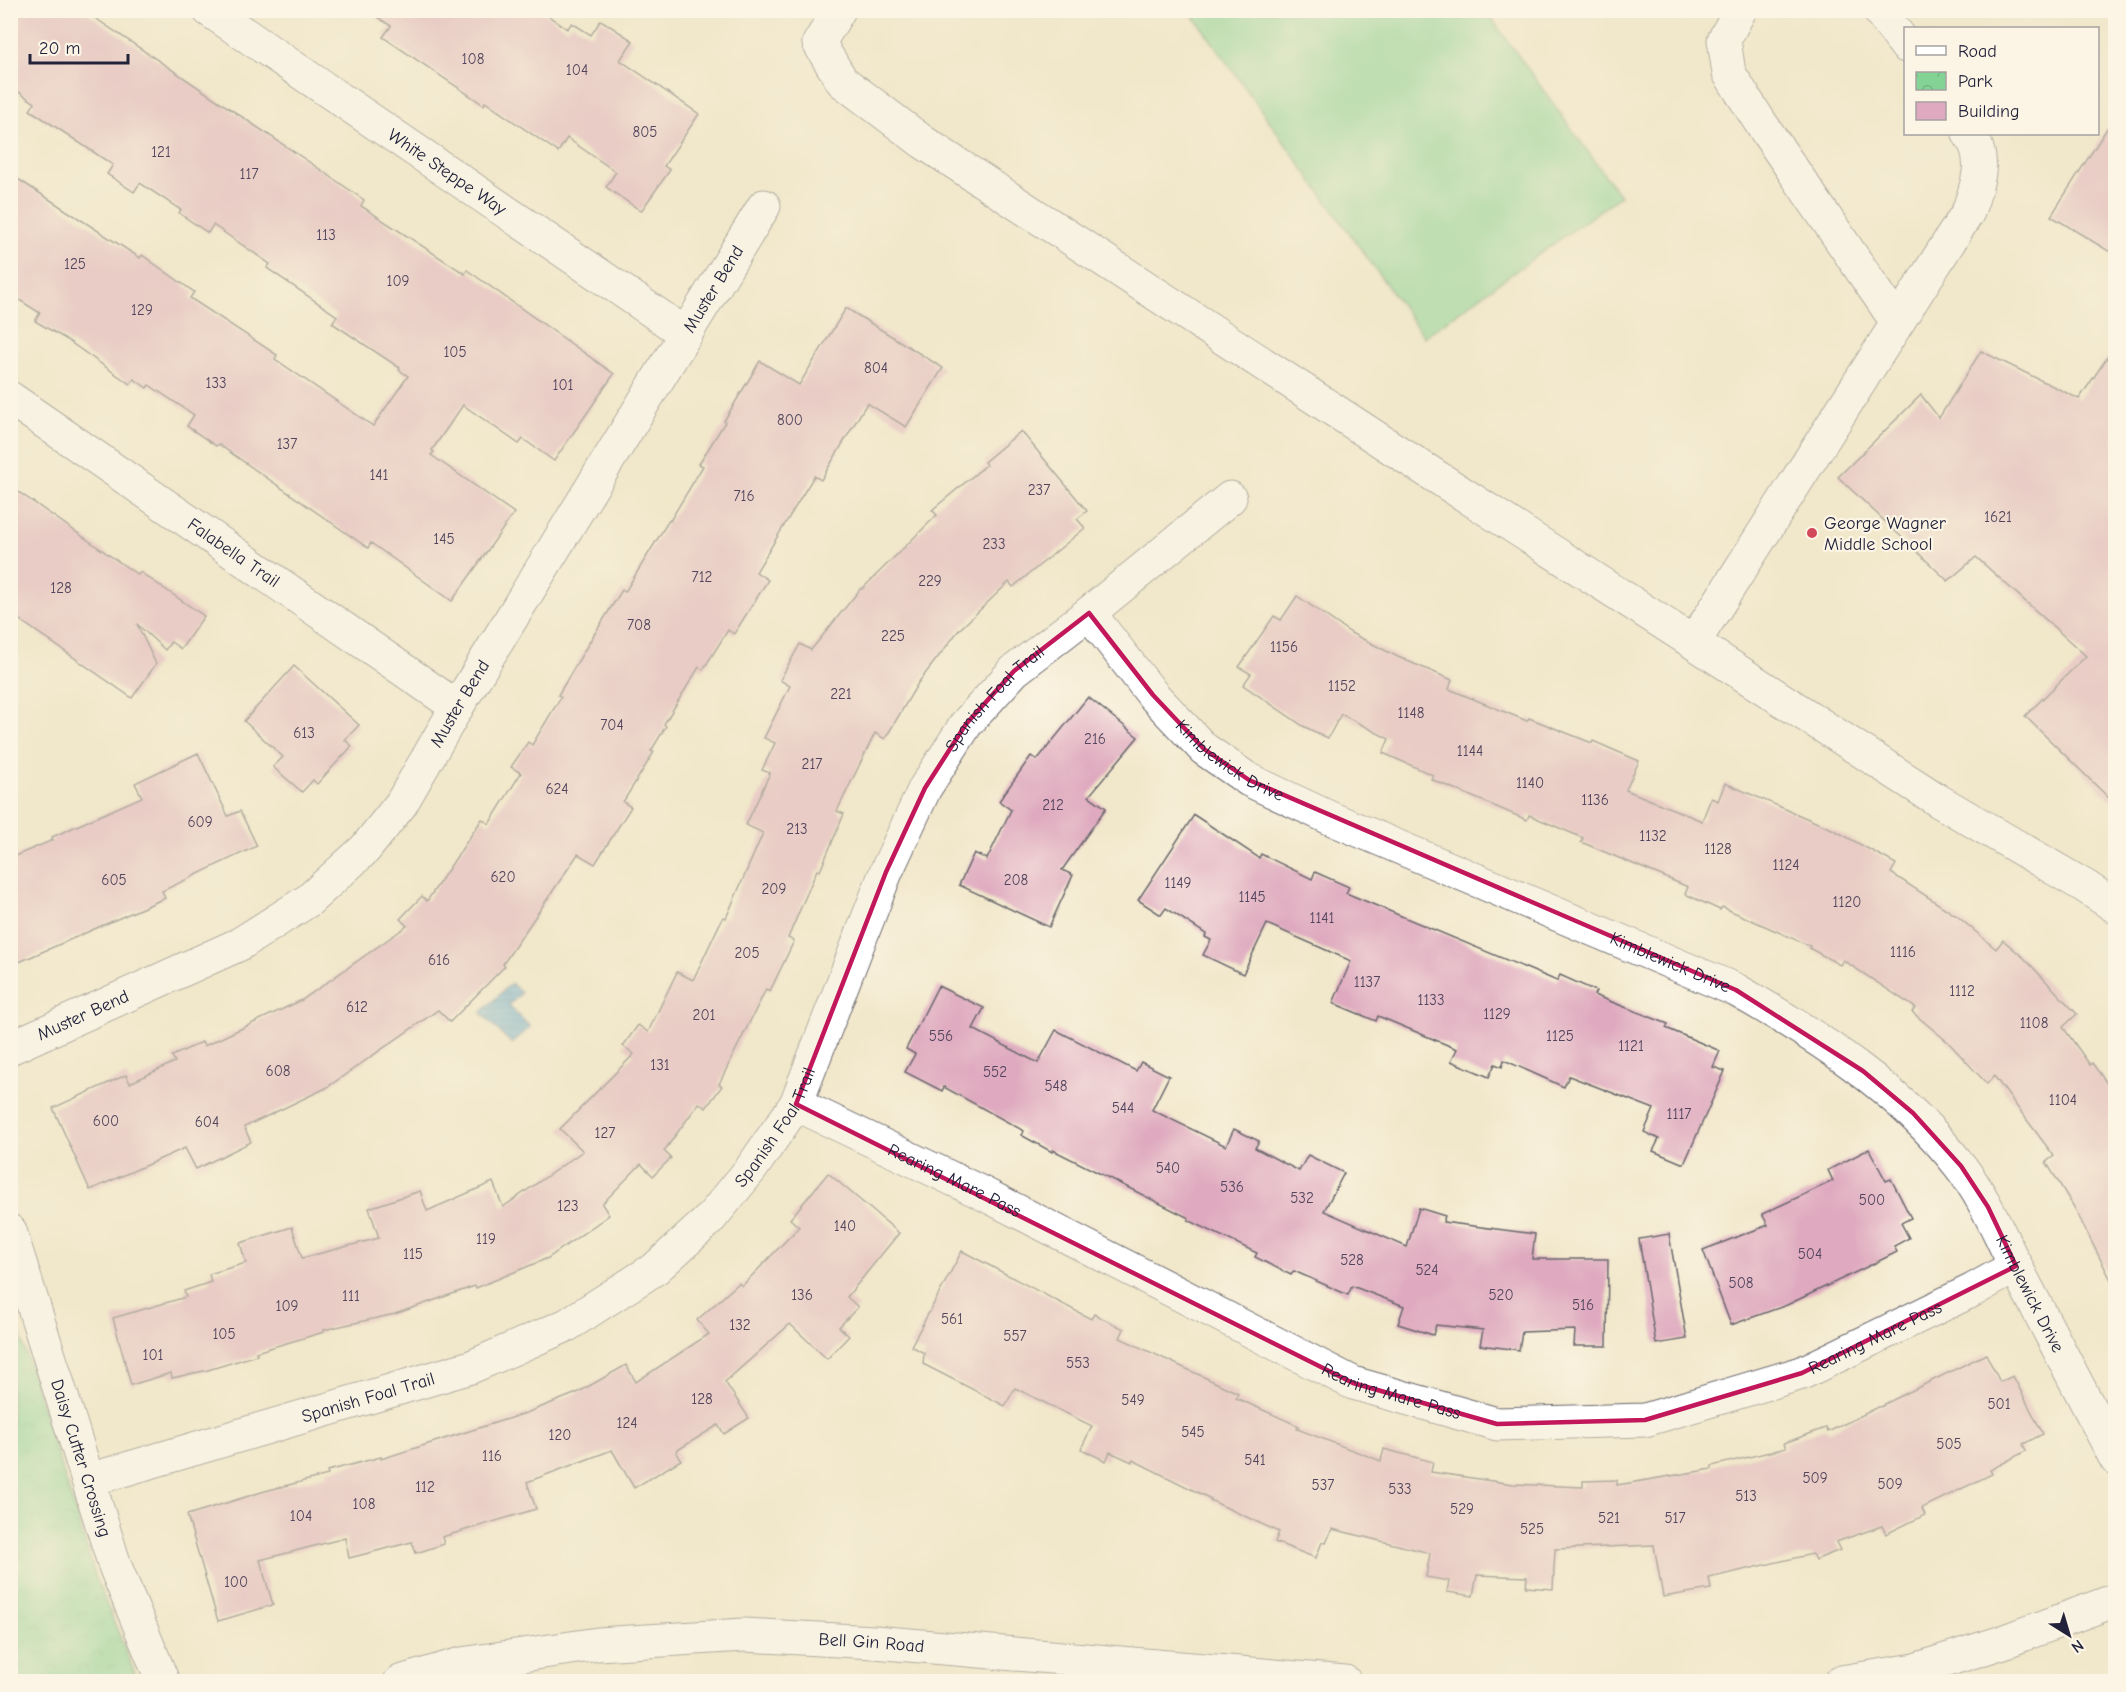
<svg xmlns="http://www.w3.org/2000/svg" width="2126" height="1692" viewBox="0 0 2126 1692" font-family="'Comic Neue',sans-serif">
<defs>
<pattern id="park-crowns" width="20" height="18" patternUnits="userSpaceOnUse" patternTransform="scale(1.5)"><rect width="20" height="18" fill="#83d394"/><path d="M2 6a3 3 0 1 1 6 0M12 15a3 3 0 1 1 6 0" fill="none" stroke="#71b580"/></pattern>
<pattern id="water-rules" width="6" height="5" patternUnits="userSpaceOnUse" patternTransform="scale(1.5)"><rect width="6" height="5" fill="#5aa6d2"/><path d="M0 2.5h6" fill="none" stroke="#4a87ac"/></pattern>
</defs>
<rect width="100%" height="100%" fill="#fcf5e5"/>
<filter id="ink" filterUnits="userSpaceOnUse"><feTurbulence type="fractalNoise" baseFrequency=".0167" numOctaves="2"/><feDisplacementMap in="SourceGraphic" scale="12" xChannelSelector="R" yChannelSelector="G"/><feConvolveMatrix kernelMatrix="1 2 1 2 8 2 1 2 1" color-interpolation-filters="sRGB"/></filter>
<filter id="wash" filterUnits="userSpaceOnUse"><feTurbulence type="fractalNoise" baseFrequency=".008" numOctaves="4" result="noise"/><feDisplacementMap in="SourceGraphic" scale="24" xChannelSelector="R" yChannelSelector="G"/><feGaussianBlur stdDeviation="1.35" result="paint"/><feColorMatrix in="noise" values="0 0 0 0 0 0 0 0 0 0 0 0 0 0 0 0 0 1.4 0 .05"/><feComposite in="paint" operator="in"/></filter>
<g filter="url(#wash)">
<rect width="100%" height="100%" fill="#f1e7cb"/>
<polygon fill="url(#park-crowns)" stroke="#527a68" stroke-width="1.5" points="11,1306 96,1578 138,1681 11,1681"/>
<polygon fill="#83d394" stroke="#527a68" stroke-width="1.5" points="1190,11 1486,11 1620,196 1424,337"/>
<polygon fill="url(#water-rules)" stroke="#3e6486" stroke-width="1.5" points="511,983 521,993 509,1005 530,1027 512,1044 481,1013"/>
<g id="blocks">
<g fill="#dfaabf">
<polygon points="10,10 83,10 321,170 364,200 361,206 465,274 467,270 614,374 554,461 523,439 519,444 463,405 432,450 434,452 431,455 514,513 452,601 371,543 368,548 218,444 216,446 187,426 194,415 149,385 147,388 134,379 130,384 64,338 35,321 40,313 10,294 10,174 140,258 142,255 194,292 190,298 277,355 275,359 373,426 408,376 399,370 400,368 332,323 337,316 267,268 270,264 213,225 208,233 179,213 181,210 140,183 134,192 107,174 113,165 30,110 35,103 10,86"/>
<polygon points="366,10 540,10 567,29 572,23 591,35 601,20 633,41 620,60 699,114 664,166 670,170 641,211 606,187 616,172 567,138 558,152 485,102 484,105 383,37 391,26"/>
<polygon points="2115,116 2115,255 2051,216"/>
<polygon points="846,308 943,368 906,427 867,403 821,480 814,476 756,572 768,580 734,634 728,630 703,670 699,667 664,724 666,726 651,751 654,752 623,802 631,807 595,864 578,854 503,964 505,966 450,1022 438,1010 326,1088 244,1127 251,1142 196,1169 185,1148 90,1190 53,1108 126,1075 130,1083 175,1062 172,1056 202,1042 204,1046 302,1000 407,926 400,919 422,896 427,901 482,819 489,824 521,773 511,767 528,742 532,745 561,697 558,695 590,641 622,590 625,592 669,520 670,521 703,466 699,464 725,422 724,421 760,361 799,385"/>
<polygon points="2115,346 2115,804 2025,716 2086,656 1976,557 1948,581 1838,477 1921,395 1939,418 1981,351 2079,399"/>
<polygon points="1021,431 1087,511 1077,519 1085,528 1013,587 1009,582 959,630 918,683 885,739 875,733 837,811 844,814 820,871 817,870 788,938 794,941 770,991 766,989 719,1084 722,1086 706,1108 699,1103 664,1151 671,1158 653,1176 641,1164 602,1204 609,1215 548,1258 476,1288 475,1286 395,1314 323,1330 324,1332 256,1352 257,1355 208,1370 172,1378 171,1373 131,1385 113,1318 186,1297 184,1291 211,1282 209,1274 246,1263 240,1243 292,1227 302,1258 379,1238 369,1208 420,1191 427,1211 493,1182 503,1207 583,1151 560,1129 634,1054 623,1046 638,1025 648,1032 677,972 693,980 723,917 726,918 763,833 746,825 770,773 762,770 775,743 764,738 790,686 780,680 800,644 811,650 861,588 862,589 937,515 932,510 986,465 984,462"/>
<polygon points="10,486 138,575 140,572 204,616 181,649 171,642 165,650 137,624 156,664 132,698 10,613"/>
<polygon points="1297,596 1351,633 1398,657 1452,680 1449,689 1527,721 1529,718 1592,743 1593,741 1639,761 1626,790 1702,821 1711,798 1718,801 1725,783 1834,830 1896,864 1891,873 1957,916 1996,949 2003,940 2024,958 2077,1014 2063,1027 2090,1065 2092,1063 2115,1094 2115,1288 2074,1207 2046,1162 2054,1156 1994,1076 1987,1084 1948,1042 1912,1012 1916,1008 1843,960 1840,965 1809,948 1810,946 1722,907 1720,910 1685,894 1688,887 1581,842 1583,838 1529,815 1527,820 1431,779 1433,775 1383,753 1389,739 1341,714 1328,738 1303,726 1243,685 1251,674 1239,667 1274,616 1281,620"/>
<polygon points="294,666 359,725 345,740 352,746 317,784 313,780 302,792 273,767 283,757 244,721"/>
<polygon points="1088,697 1138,737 1089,796 1106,808 1062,870 1073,875 1049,927 959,885 974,853 987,859 1011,810 999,801 1031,756 1037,760"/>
<polygon points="198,753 228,816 240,811 257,846 162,891 165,898 10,966 10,858 53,840 52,837 142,797 135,783"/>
<polygon points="1194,815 1259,858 1261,854 1312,879 1315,872 1349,887 1346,893 1557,981 1560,975 1596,991 1594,995 1668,1024 1666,1028 1720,1051 1713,1067 1725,1071 1684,1164 1653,1151 1659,1139 1644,1132 1654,1109 1569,1076 1564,1087 1504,1060 1502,1067 1495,1064 1489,1077 1451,1061 1457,1049 1378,1016 1376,1021 1333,1003 1351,961 1267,924 1243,974 1203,955 1211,940 1205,937 1206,934 1166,908 1161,915 1138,900"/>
<polygon points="938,986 984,1008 973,1029 1038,1063 1056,1030 1136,1071 1141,1062 1169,1076 1152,1110 1226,1146 1234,1129 1259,1141 1255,1148 1299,1171 1308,1155 1344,1173 1324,1211 1407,1247 1419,1208 1445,1216 1443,1222 1535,1234 1532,1259 1608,1259 1607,1346 1574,1346 1575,1330 1522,1332 1519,1350 1480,1345 1483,1330 1436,1325 1433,1335 1398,1324 1404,1306 1352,1286 1348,1295 1294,1271 1291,1275 1255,1257 1257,1253 1188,1220 1189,1218 1053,1150 1052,1152 1021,1135 1024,1131 944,1087 942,1091 905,1072 915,1054 906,1049"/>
<polygon points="1869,1149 1886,1181 1891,1179 1911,1218 1901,1223 1909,1238 1894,1246 1897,1252 1875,1263 1787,1305 1731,1325 1703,1250 1768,1225 1762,1214 1833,1181 1828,1170"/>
<polygon points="828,1173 899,1233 847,1297 858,1307 839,1327 849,1336 827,1359 790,1324 725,1382 749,1418 724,1434 718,1425 676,1451 681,1460 634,1488 612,1450 527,1482 536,1509 442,1537 444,1544 416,1553 412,1542 349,1558 345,1538 260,1560 273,1605 218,1621 187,1515 265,1491 328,1475 327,1471 381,1457 381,1459 526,1413 577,1393 626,1365 636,1382 709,1334 697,1320 739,1283 742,1286 799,1227 790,1219"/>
<polygon points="1669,1234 1687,1339 1656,1344 1639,1239"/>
<polygon points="962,1251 1091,1319 1094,1314 1124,1329 1120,1338 1238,1393 1236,1398 1299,1426 1297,1429 1381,1461 1384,1449 1433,1462 1431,1472 1513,1484 1583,1487 1583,1481 1617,1480 1617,1485 1712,1469 1712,1466 1786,1448 1784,1443 1826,1428 1828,1432 1986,1354 2000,1382 2013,1376 2043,1434 2023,1444 2026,1451 1990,1470 1992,1474 1922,1508 1925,1515 1886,1534 1882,1526 1836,1542 1840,1550 1815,1560 1812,1554 1709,1578 1711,1589 1663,1597 1654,1545 1555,1549 1553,1589 1526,1587 1527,1577 1477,1575 1473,1596 1447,1592 1449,1581 1426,1577 1430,1553 1332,1529 1326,1543 1322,1542 1316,1558 1275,1542 1279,1532 1210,1500 1211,1499 1133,1460 1132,1462 1110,1452 1106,1461 1081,1449 1092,1426 1015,1388 1005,1406 923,1364 924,1353 911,1346"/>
</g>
</g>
</g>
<g filter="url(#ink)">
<use href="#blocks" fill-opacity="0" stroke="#6a676d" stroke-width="1.5"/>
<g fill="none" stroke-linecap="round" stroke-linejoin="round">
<g stroke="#6a676d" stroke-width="35">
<g id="minor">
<path id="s1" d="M209,10L686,334"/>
<polyline points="839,10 819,43 842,81 923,142 1395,450 1939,801 2086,887 2116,907"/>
<polyline points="1740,10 1724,40 1729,73 1760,122 1897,322"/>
<polyline points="1879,10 1906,46"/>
<path id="s2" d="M10,398L457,707"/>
<path id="s3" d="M1089,613L1153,695L1204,749L1249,780L1330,818L1736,990C1819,1037 1901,1090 1960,1166C1985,1198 1999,1234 2017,1269C2050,1333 2083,1396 2116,1459"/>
<path d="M1694,642L1968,212C1977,186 1988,158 1969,134"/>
<path id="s4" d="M10,1048L240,944L309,900L365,849L401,804L457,707L764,206"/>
<path id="s5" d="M796,1104L984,1194L1353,1383L1497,1424L1645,1420L1802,1373L1973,1290L2016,1266"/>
<path id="s6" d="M10,1231L115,1566L163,1682"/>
<path id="s7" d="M89,1480L471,1367L567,1325L656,1268L709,1220L751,1169L796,1104L886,872L925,788L966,724L1014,671L1089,613L1230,498"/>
<path id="s8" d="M400,1682L461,1664L598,1644L744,1635L874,1642L1345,1682"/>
<polyline points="1841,1682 1915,1670 2006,1641 2116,1600"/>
</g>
</g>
<use href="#minor" stroke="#fff" stroke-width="33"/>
</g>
</g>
<path d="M0 0H2126V1692H0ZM1089,613L1153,695L1204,749L1249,780L1736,990L1863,1071L1913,1113L1961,1166L1988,1207L2016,1266L1802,1373L1645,1420L1497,1424L1353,1383L796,1104L886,872L925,788L966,724L1014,671Z" fill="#f1e7cb" fill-opacity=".55" fill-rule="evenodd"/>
<path fill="none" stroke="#c2185b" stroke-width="4.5" stroke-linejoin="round" d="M1089,613L1153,695L1204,749L1249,780L1736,990L1863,1071L1913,1113L1961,1166L1988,1207L2016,1266L1802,1373L1645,1420L1497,1424L1353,1383L796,1104L886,872L925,788L966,724L1014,671Z"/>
<circle fill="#d1495b" stroke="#fcf5e5" stroke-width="2" cx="1812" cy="533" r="6"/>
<g text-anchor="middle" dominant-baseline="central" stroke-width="4.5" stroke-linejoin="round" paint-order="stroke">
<g font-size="15" fill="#51445c">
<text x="473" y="59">108</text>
<text x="577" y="70">104</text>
<text x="645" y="132">805</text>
<text x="161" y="152">121</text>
<text x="249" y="174">117</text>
<text x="326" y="235">113</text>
<text x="75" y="264">125</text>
<text x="398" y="281">109</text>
<text x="142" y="310">129</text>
<text x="455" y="352">105</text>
<text x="876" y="368">804</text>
<text x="216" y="383">133</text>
<text x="563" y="385">101</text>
<text x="790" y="420">800</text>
<text x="287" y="444">137</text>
<text x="379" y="475">141</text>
<text x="1039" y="490">237</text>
<text x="744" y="496">716</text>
<text x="1998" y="517">1621</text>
<text x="444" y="539">145</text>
<text x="994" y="544">233</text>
<text x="702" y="577">712</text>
<text x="930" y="581">229</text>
<text x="61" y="588">128</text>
<text x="639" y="625">708</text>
<text x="893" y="636">225</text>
<text x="1284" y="647">1156</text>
<text x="1342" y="686">1152</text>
<text x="841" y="694">221</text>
<text x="1411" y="713">1148</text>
<text x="612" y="725">704</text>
<text x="304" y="733">613</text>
<text x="1095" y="739">216</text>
<text x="1470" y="751">1144</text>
<text x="812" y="764">217</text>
<text x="1530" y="783">1140</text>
<text x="557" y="789">624</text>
<text x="1595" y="800">1136</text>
<text x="1053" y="805">212</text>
<text x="200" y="822">609</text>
<text x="797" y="829">213</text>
<text x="1653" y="836">1132</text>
<text x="1718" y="849">1128</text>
<text x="1786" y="865">1124</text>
<text x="503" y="877">620</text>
<text x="114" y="880">605</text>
<text x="1016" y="880">208</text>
<text x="1178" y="883">1149</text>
<text x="774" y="889">209</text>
<text x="1252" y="897">1145</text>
<text x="1847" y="902">1120</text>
<text x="1322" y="918">1141</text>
<text x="1903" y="952">1116</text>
<text x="747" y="953">205</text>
<text x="439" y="960">616</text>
<text x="1367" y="982">1137</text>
<text x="1962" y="991">1112</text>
<text x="1431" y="1000">1133</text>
<text x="357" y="1007">612</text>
<text x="1497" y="1014">1129</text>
<text x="704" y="1015">201</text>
<text x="2034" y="1023">1108</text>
<text x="941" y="1036">556</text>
<text x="1560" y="1036">1125</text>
<text x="1631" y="1046">1121</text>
<text x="660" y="1065">131</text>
<text x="278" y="1071">608</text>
<text x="995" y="1072">552</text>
<text x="1056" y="1086">548</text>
<text x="2063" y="1100">1104</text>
<text x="1123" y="1108">544</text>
<text x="1679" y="1114">1117</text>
<text x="106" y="1121">600</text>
<text x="207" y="1122">604</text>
<text x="605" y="1133">127</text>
<text x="1168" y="1168">540</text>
<text x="1232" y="1187">536</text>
<text x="1302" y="1198">532</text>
<text x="1872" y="1200">500</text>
<text x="568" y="1206">123</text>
<text x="845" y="1226">140</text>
<text x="486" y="1239">119</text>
<text x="413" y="1254">115</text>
<text x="1810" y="1254">504</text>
<text x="1352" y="1260">528</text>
<text x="1427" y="1270">524</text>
<text x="1741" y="1283">508</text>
<text x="802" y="1295">136</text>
<text x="1501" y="1295">520</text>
<text x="351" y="1296">111</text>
<text x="1583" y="1305">516</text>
<text x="287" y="1306">109</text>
<text x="952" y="1319">561</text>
<text x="740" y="1325">132</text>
<text x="224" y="1334">105</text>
<text x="1015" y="1336">557</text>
<text x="153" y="1355">101</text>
<text x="1078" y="1363">553</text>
<text x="702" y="1399">128</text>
<text x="1133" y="1400">549</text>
<text x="1999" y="1404">501</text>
<text x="627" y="1423">124</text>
<text x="1193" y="1432">545</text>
<text x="560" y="1435">120</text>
<text x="1949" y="1444">505</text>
<text x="492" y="1456">116</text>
<text x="1255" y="1460">541</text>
<text x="1815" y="1478">509</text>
<text x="1890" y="1484">509</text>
<text x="1323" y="1485">537</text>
<text x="425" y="1487">112</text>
<text x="1400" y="1489">533</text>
<text x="1746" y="1496">513</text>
<text x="364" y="1504">108</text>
<text x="1462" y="1509">529</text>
<text x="301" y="1516">104</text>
<text x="1609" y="1518">521</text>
<text x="1675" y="1518">517</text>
<text x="1532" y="1529">525</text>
<text x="236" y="1582">100</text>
</g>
<g font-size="18" fill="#22223b" stroke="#fcf5e5">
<text stroke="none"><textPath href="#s1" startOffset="288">White Steppe Way</textPath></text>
<text stroke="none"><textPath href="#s4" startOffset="1070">Muster Bend</textPath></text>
<text stroke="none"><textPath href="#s2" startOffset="272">Falabella Trail</textPath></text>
<text stroke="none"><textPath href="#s7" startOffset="1281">Spanish Foal Trail</textPath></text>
<text stroke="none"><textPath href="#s4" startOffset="584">Muster Bend</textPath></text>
<text stroke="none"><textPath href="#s3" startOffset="206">Kimblewick Drive</textPath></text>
<text stroke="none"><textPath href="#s3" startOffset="692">Kimblewick Drive</textPath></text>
<text stroke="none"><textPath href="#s4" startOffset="80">Muster Bend</textPath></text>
<text stroke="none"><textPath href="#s7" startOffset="795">Spanish Foal Trail</textPath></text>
<text stroke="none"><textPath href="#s5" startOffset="176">Rearing Mare Pass</textPath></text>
<text stroke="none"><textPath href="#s3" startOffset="1196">Kimblewick Drive</textPath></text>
<text stroke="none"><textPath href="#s5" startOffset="1166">Rearing Mare Pass</textPath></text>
<text stroke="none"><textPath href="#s5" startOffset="662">Rearing Mare Pass</textPath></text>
<text stroke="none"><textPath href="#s7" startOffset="291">Spanish Foal Trail</textPath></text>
<text stroke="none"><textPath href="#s6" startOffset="238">Daisy Cutter Crossing</textPath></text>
<text stroke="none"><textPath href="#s8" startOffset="476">Bell Gin Road</textPath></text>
</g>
<g font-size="18" fill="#22223b" stroke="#fcf5e5" text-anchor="start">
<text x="1824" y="523">George Wagner<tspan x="1824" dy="21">Middle School</tspan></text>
</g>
</g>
<rect width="2126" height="1692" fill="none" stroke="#fcf5e5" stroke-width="36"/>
<rect x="1904" y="27" width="195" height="108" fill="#fcf5e5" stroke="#a5a1a1" stroke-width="1.5"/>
<rect x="1916" y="46" width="30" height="9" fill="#ffffff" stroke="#a5a1a1" stroke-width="1.5"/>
<text x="1958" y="57" font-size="18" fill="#22223b">Road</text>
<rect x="1916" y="72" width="30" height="18" fill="url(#park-crowns)" stroke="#a5a1a1" stroke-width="1.5"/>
<text x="1958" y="87" font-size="18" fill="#22223b">Park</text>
<rect x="1916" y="102" width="30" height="18" fill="#dfaabf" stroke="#a5a1a1" stroke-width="1.5"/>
<text x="1958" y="117" font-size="18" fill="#22223b">Building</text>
<g transform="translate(2069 1635) rotate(143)" stroke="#fcf5e5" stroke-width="4.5" paint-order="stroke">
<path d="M0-4.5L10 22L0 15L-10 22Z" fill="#22223b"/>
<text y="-9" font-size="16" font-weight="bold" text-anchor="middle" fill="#22223b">N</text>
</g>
<path d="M30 54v9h98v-9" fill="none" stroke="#22223b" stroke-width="3"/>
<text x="39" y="54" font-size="18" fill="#22223b" stroke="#fcf5e5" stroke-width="4.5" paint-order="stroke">20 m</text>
</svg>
